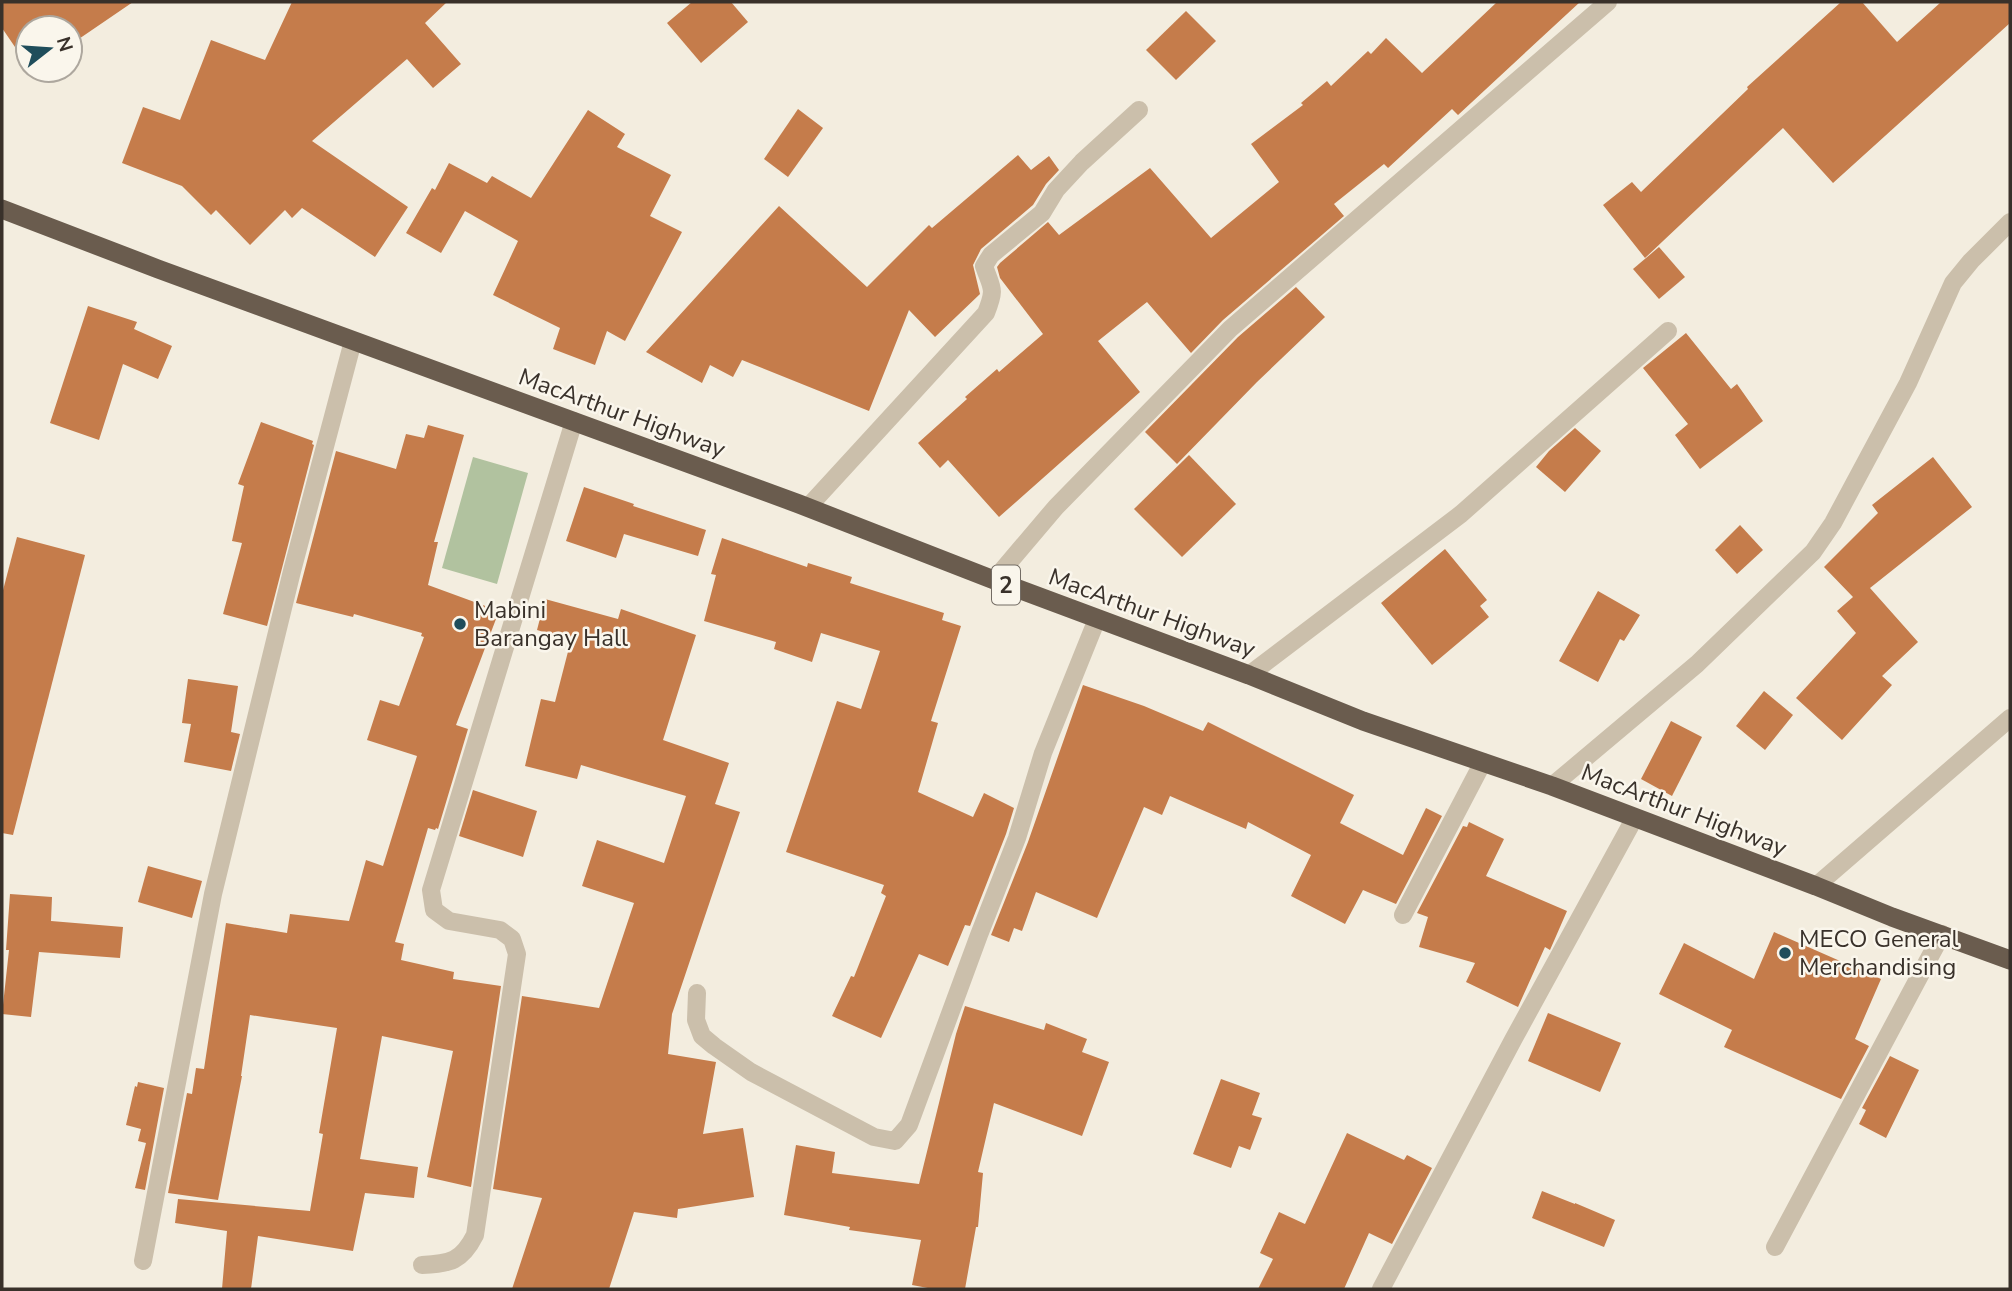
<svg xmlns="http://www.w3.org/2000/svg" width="2012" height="1291" viewBox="0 0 2012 1291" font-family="'Nunito Sans',sans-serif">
<rect width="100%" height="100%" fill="#f3eddf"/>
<polygon fill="#b1c29f" points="473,457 528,473 497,584 442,568"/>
<g fill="#c57c4b">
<polygon points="2,2 133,2 70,45 70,28 28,28 28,66 2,28"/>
<polygon points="292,2 447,2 425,23 461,64 433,88 407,59 312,141 408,207 375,257 302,208 292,218 285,210 250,245 216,210 211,215 182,186 122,163 143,107 180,120 211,40 265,60"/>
<polygon points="692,2 731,2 748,22 701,63 667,23"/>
<polygon points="1497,2 1580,2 1458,115 1452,109 1388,168 1384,164 1334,204 1344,216 1223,320 1191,353 1147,302 1098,341 1140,392 999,517 948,460 940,468 918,443 967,399 965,397 997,369 999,372 1043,334 1000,278 997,267 1000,263 1048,222 1059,235 1150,168 1211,238 1279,182 1251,144 1303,105 1301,103 1327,81 1331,86 1368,51 1371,54 1386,38 1422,73"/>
<polygon points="1841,2 1862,2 1897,42 1941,2 2010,2 2010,23 1833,183 1783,128 1645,258 1603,205 1632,182 1641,192 1748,89 1747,87"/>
<polygon points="1186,11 1216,41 1176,80 1146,50"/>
<polygon points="798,109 823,128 788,177 764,159"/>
<polygon points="588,110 625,134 617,147 671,175 650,216 682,232 625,341 607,331 595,365 553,349 560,328 493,295 518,241 465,211 441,253 406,233 432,188 435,190 449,163 487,183 492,176 531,198"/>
<polygon points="1018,155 1031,170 1049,156 1059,170 1046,184 1033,205 981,249 973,265 980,294 935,337 909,310 869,411 742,360 733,377 710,365 702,383 646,352 779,206 867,287 929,225 932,228"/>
<polygon points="1659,247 1685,277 1659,299 1633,269"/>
<polygon points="1296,287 1325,317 1257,382 1177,464 1145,432 1238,337"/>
<polygon points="88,306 137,322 134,329 172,346 158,379 123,364 99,440 50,423"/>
<polygon points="1686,333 1731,389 1737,384 1763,421 1700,469 1675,435 1688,424 1643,368"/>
<polygon points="261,422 313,441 312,444 314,445 267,626 223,614 242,543 232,541 244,486 238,484"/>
<polygon points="428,425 464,435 434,542 438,542 428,585 499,611 456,725 468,729 438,829 436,828 435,830 428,828 395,942 404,944 401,960 454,972 453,979 501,986 471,1187 427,1177 453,1051 382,1036 360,1159 418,1167 414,1198 365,1193 353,1251 258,1236 251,1289 222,1289 227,1231 175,1223 178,1199 310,1211 323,1134 319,1133 337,1028 250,1015 241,1076 242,1076 218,1200 168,1193 187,1093 192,1094 196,1068 204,1069 226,923 287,933 290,914 349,921 366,860 383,866 417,756 367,740 380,700 399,706 424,637 421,636 422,633 354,614 353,617 296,603 336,451 396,469 406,434 424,438"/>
<polygon points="1575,428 1601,451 1565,492 1536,467 1549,451"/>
<polygon points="1189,455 1236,504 1182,557 1134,509"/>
<polygon points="1933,457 1972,507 1870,588 1918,642 1882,676 1892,685 1842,740 1796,698 1856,633 1837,611 1853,597 1824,567 1878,513 1872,505"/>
<polygon points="584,487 634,504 633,506 706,530 698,556 624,534 616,558 566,541"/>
<polygon points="1740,525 1763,550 1737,574 1715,550"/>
<polygon points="17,537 85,555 13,835 2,833 2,594"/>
<polygon points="722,538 807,567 808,563 852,577 850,583 944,613 942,620 961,626 931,721 938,723 918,792 973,817 984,793 1014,808 1006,834 970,926 965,925 948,966 919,954 881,1038 832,1016 851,976 854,977 886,896 881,893 884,885 786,852 837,701 861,709 880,651 821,633 812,662 774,649 776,642 704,621 716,575 711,574"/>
<polygon points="1445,549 1487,600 1480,606 1489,617 1432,665 1381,603"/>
<polygon points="1598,591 1640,615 1624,641 1620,639 1598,682 1559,661"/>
<polygon points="545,599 618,619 621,609 696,635 663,740 729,763 715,804 740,812 672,1014 668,1054 716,1062 703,1134 743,1128 754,1197 678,1209 677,1218 634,1212 609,1289 512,1289 542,1198 493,1189 522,996 599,1008 634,903 582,886 597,840 664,863 686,796 581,765 577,779 525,766 541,699 555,702 571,640 537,630"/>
<polygon points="188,679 238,686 231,732 240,734 231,771 184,762 191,724 182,723"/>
<polygon points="1083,685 1144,706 1203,731 1208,722 1354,795 1340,823 1403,855 1426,808 1442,816 1396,904 1363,890 1345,924 1291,896 1311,855 1248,822 1246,829 1170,796 1162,815 1144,807 1097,918 1036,892 1022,931 1014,928 1009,942 991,935 1028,842"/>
<polygon points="1764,691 1793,715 1765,750 1736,726"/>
<polygon points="1671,721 1702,737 1672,796 1641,779"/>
<polygon points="473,790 537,811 523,857 459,836"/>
<polygon points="1469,822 1504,839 1486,876 1567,911 1550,950 1545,947 1518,1007 1466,982 1475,963 1419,947 1428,917 1417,913 1463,826 1467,827"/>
<polygon points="148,866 202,881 192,918 138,902"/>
<polygon points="10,894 52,897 51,921 123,927 120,958 39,952 31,1017 2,1014 9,950 6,950"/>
<polygon points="1774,932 1881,979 1855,1039 1869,1046 1841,1099 1724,1047 1732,1030 1659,994 1684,943 1754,979"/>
<polygon points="965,1006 1044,1030 1046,1023 1087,1039 1082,1052 1109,1062 1082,1136 994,1103 978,1172 983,1173 978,1227 976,1227 965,1289 933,1289 912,1285 921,1240 849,1230 850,1227 784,1215 796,1145 835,1152 832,1173 919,1184 956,1034"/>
<polygon points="1548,1013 1621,1043 1600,1092 1528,1061"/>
<polygon points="1890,1056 1919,1070 1886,1138 1859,1124 1866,1110 1862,1108"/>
<polygon points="1221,1079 1260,1093 1252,1115 1262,1118 1250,1150 1239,1146 1231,1168 1193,1154"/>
<polygon points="138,1082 164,1088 145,1190 135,1188 146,1143 138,1141 141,1129 126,1125 135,1086 137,1087"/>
<polygon points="1347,1133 1404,1160 1407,1155 1432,1168 1392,1244 1369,1233 1344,1289 1258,1289 1273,1259 1260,1253 1279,1212 1305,1224"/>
<polygon points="1542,1191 1575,1204 1575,1203 1615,1220 1604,1247 1532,1218"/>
</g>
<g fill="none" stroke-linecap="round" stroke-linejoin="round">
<polyline stroke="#cbbfab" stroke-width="18" points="1775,1247 1942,934"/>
<g stroke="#cbbfab" stroke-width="18">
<path d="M808,507L986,313C996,288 992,289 984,266L991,255L1042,213L1056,190L1082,162L1139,110"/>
<polyline points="994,580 1056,507 1230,329 1608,2"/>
<polyline points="1249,675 1461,514 1668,331"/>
<polyline points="1552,786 1697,664 1813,552 1833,523 1908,383 1953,283 1971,261 2010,222"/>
<polyline points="1816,886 2010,718"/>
<polyline points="1403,915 1483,762"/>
<polyline points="697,993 696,1020 702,1036 714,1046 751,1072 874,1137 895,1141 909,1125 979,935 1017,838 1043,753 1097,619"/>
<polyline points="143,1261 213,894 292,571 353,341"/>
<path d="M422,1265C450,1264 462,1261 475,1235L517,954L512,939L500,930L449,921L434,910L431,890L574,421"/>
<polyline points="1381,1289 1513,1040 1634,819"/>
</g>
<polyline stroke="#6a5c4e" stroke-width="19" points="2,209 158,269 799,504 994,580 1249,675 1363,721 1552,786 1816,886 1892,917 2010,960"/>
</g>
<g fill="#1f4d5b" stroke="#faf6ec" stroke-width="2.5">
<circle cx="460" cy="624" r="7"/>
<circle cx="1785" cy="953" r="7"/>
</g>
<g text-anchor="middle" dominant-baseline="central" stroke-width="5" stroke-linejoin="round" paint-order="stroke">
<rect fill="#faf6ec" stroke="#736c64" stroke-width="2" x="992" y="565.5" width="28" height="39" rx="5"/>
<g font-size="23" font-weight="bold" fill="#39312a">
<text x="1006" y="585">2</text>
</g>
<g font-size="24" fill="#39312a" stroke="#faf6ec">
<text transform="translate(622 413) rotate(20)">MacArthur Highway</text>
<text transform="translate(1152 613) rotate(20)">MacArthur Highway</text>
<text transform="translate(1684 810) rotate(21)">MacArthur Highway</text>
</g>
<g font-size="24" fill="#39312a" stroke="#faf6ec" text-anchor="start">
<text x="474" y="610">Mabini<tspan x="474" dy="28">Barangay Hall</tspan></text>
<text x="1799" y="939">MECO General<tspan x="1799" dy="28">Merchandising</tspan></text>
</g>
</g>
<rect width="2012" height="1291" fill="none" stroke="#39312a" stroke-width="7"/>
<g transform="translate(49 49) rotate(73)"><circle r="33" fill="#faf6ec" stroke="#ada79e" stroke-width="2"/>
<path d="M0-5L12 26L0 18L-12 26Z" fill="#1f4d5b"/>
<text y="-10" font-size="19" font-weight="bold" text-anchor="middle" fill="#39312a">N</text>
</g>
</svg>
